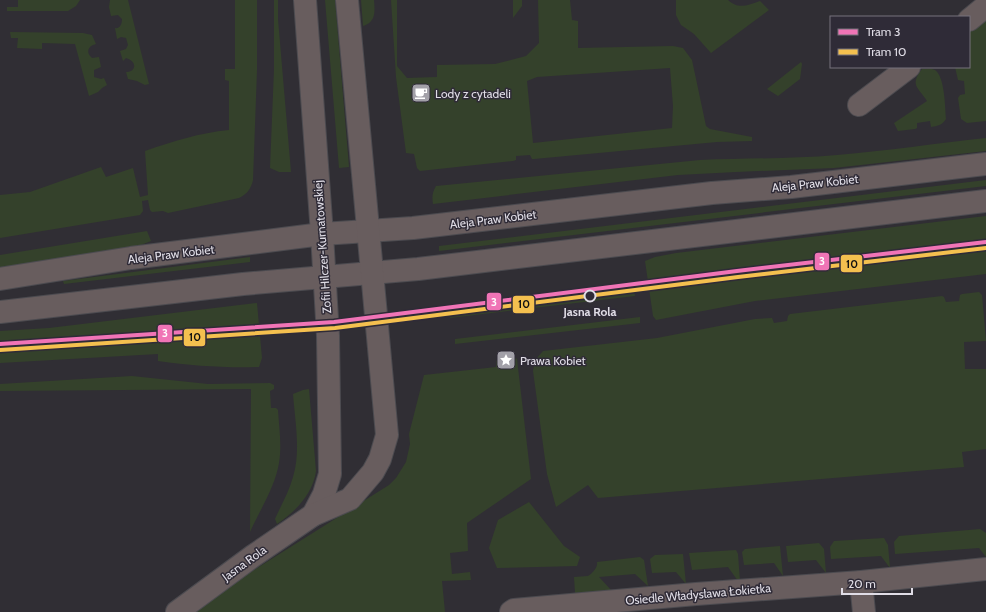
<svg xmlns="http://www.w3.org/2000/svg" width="986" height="612" viewBox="0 0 986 612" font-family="Cabin,sans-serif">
<rect width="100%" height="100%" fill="#302e34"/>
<g fill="#34412b" fill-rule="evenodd">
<polygon points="18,0 80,0 76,6 68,11 7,11 7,7 18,7"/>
<path d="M110,0H128L149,84L145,85L137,81L128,79L126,72C137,72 137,61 126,58L123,61L120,51L126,49L128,45L126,38L121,37L117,39L115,28C120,29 122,24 122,19L118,15L111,16L109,7Z"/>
<path d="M235,0H257V70L253,180C251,189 247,194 239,198L168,213L163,211L152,212L150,210L148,200L142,201L143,211L140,215L0,238V195L30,192L101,167L106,177L133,168L140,197L148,195L145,151C174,141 199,133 229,130V81L225,80V69H235Z"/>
<polygon points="274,0 278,0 278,19 291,172 279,172 270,168 274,69"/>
<polygon points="325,0 335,0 349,167 339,168"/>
<path d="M361,0H374C375,12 376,22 363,26Z"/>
<path d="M391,0H397V66L407,78L437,77V65L495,64L526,56L539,43L538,0H570L572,20L578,21V48L673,46L683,48L692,60L706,126L710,129L752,137V141L717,142L534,159H532L530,155L516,156V160L513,161L420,171L417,168L414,154L406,153L396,77ZM670,68L673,106L672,128L533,143L527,81L537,77Z"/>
<polygon points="513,0 522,0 522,6 513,18"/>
<path d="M676,0H728C739,10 748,5 760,1L769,10L711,53L694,34L681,25L676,15Z"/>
<polygon points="986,18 986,121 967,123 961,119 958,98 960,95 965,94 964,81 958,80 955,67 969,67 969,32"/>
<path d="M10,32L83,33L92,35L96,44C87,46 86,53 92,58L99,57L101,67L94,70V77L101,79L104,78L107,85L102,88L98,92L89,96L75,44L42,43V49L17,48L18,38H11Z"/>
<polygon points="801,62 802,64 800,79 778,96 767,89"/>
<path d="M922,69C926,69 931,68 935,70C945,77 945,107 946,119C942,125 938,126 931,127L930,121L917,123V128L915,129L898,131L894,123L927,101C917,86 910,85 922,69Z"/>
<path d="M986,138V151L834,168L736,172L678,175L433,204C432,197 432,193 436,186L700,160C746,158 792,159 837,155C887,151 937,143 986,138Z"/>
<polygon points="986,180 986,186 439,251 439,246"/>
<polygon points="986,216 986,274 755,301 656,320 653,316 645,261 655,257 676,253"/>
<polygon points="147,231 151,241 141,245 0,268 0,255"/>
<polygon points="250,257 250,262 64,284 63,281"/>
<polygon points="634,287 635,296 450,318 449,309"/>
<polygon points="979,292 982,295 986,341 964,342 965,369 986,369 986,449 962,452 964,467 598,498 588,485 556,507 547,474 533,371 535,360 543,351 657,338 755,319 772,318 774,323 787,321 788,316 790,314 942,296 944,297 946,302 959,301 960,295 962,294"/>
<path d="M257,303L262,358L259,367C225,368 193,366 158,361V354L0,363V331L49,328Z"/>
<polygon points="640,317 640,323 455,344 455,339"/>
<polygon points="507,355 513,356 517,359 531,479 467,523 468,551 450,553 452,574 470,572 471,580 442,581 445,612 187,612 389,485 396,478 406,462 410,444 409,434 424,375 496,367 496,361 499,358"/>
<path d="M132,376L208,384L270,383L274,385V389L270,391L271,408H276L278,410C279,427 282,445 279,463C275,487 260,510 250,532L251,389L0,391V384Z"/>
<path d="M309,389L316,471C313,494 295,512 277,524L275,519C281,505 289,492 293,477C301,451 295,421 293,394L303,390Z"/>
<polygon points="529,502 564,546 580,557 577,566 497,568 489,548 498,520"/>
<polygon points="980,529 986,533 986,557 979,548 895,554 894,542 899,536"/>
<polygon points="884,538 888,545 890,568 881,556 831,559 830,547 834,541"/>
<polygon points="819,543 824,549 826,573 816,560 788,562 786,546"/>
<polygon points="780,546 783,576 774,563 744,565 742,552 745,549"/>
<polygon points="736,550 738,554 740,581 738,581 728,567 692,570 689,553"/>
<polygon points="683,554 686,584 676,572 652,573 650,559 655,555"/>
<path d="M640,557L644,560L648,586L635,574L599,577L611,590L575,593L574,577L588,576C593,573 598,567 597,562Z"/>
</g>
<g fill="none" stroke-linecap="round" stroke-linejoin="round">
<g stroke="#4c4b50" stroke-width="24">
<g id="minor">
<polyline points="305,0 322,234 328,336 330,474 324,494 313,515"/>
<polyline points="969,20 986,6"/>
<polyline points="859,105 909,67"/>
<polyline points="0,279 131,258 322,234 413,228 712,193 791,187 986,164"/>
<polyline points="0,312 243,284 418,269 986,201"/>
<polyline points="861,582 864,612"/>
<polyline points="177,612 253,556 313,515 350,499 373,472 380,459 387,435 347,0"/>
<polyline points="511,612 514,610 696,594 861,582 986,569"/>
</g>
</g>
<use href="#minor" stroke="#685d5e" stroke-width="22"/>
<g stroke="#2f2b37" stroke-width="7">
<polyline id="tram-1" points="0,344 334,322 737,271 986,242"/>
</g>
<g stroke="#2f2b37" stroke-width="7">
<polyline id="tram-2" points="0,350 335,328 738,277 986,248"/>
</g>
<use href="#tram-1" stroke="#f074b6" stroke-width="4"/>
<use href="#tram-2" stroke="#f4c04f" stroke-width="4"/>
</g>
<defs>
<g id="cafe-square" transform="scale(1)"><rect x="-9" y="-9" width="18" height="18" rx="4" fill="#a2a0a8" stroke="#2f2b37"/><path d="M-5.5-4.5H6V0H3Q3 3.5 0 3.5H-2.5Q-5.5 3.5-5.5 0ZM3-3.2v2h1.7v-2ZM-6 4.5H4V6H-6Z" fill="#fff"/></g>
<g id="sight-square" transform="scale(1)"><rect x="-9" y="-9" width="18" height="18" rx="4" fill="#a2a0a8" stroke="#2f2b37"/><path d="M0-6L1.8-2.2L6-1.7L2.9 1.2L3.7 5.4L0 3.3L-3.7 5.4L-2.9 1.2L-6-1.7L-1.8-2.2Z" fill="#fff"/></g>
</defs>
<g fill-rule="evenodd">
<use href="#cafe-square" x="421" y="93"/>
<use href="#sight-square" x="506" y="360"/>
</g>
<circle fill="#2f2b37" stroke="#e0dde6" stroke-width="2" cx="590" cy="296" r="5.5"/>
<g text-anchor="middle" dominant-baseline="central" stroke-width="3" stroke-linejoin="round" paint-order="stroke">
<g font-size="12" fill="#e0dde6" stroke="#2f2b37" text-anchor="start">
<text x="435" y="93">Lody z cytadeli</text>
<text x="520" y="360">Prawa Kobiet</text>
</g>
<g font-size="12" fill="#e0dde6" stroke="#2f2b37">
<text transform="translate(815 183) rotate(-6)">Aleja Praw Kobiet</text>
<text transform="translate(493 219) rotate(-7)">Aleja Praw Kobiet</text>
<text transform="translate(322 247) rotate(-94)">Zofii Hilczer-Kurnatowskiej</text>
<text transform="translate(171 254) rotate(-7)">Aleja Praw Kobiet</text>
<text transform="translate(244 563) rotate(-36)">Jasna Rola</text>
<text transform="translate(698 594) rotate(-5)">Osiedle Władysława Łokietka</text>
</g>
<g font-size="12" font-weight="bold" fill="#e0dde6" stroke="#2f2b37">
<text x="590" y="311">Jasna Rola</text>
</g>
</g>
<g stroke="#2f2b37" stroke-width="1.5">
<rect x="814" y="252" width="16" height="19" rx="4" fill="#f074b6"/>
<rect x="840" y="254" width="23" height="19" rx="4" fill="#f4c04f"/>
<rect x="486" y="292" width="16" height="19" rx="4" fill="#f074b6"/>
<rect x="512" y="295" width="23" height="19" rx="4" fill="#f4c04f"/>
<rect x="157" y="324" width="16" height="19" rx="4" fill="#f074b6"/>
<rect x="183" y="328" width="23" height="19" rx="4" fill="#f4c04f"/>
</g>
<g font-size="11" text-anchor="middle" font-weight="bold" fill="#fff">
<text x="822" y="265">3</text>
<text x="494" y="306">3</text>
<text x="165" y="337">3</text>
</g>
<g font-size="11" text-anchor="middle" font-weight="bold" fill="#111">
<text x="852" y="268">10</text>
<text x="524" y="308">10</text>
<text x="195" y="341">10</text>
</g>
<rect x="830" y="16" width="140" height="52" fill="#2f2b37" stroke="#76727d"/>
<rect x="838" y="29" width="20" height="6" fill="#f074b6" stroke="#76727d"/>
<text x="866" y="36" font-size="12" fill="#e0dde6">Tram 3</text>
<rect x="838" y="49" width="20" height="6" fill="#f4c04f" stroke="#76727d"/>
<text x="866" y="56" font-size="12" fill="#e0dde6">Tram 10</text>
<path d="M842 588v6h70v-6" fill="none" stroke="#e0dde6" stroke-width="2"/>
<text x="848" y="588" font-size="12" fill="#e0dde6" stroke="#2f2b37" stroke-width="3" paint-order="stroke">20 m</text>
</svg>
